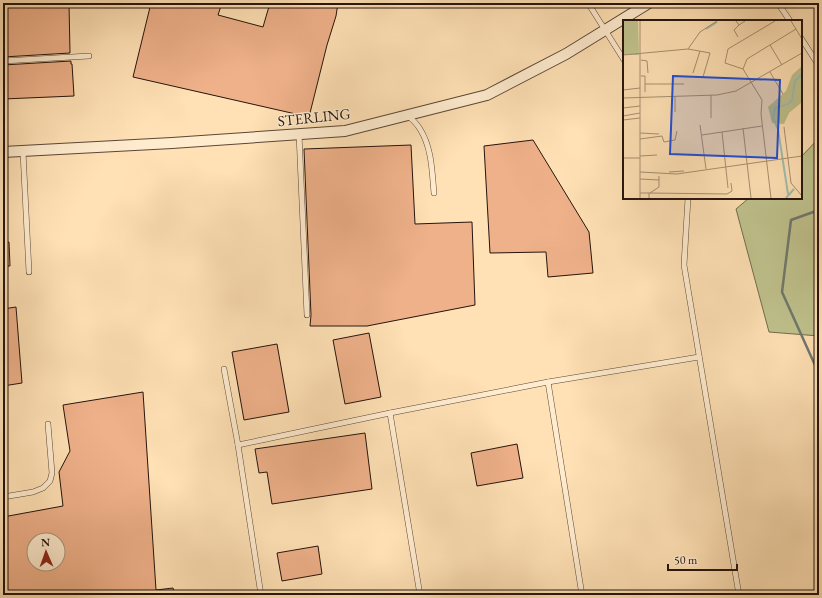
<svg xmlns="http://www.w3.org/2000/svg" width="822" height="598" viewBox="0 0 822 598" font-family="'EB Garamond',serif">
<rect width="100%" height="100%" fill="#ffe1b5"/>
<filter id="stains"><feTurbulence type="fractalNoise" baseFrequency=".005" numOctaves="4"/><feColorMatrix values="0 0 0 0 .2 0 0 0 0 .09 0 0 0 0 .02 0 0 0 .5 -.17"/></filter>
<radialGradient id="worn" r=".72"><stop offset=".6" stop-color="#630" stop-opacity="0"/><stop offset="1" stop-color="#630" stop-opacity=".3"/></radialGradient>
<polygon fill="#c0c38e" stroke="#726c4d" points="819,138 819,336 769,332 736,209 749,198 801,198 801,157"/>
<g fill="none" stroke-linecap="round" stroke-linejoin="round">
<polyline stroke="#6f796f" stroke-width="2.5" points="819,210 791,220 782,292 819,374"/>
</g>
<g fill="#efb18a" stroke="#25140c" fill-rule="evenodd">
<polygon points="3,3 69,3 70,53 3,57"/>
<polygon points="151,3 174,3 190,7 191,3 222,3 218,15 263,27 270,3 338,3 336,16 327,45 309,117 133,77"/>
<polygon points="71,61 71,64 72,64 74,96 3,99 3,65"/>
<polygon points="533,140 589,232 593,273 548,277 546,252 490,253 484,146"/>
<polygon points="411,145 415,224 472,222 475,305 367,326 310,326 311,315 304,149"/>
<polygon points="3,242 9,242 10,266 3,266"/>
<polygon points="16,307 22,383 3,386 3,309"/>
<polygon points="369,333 381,397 345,404 333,340"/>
<polygon points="277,344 289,412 244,420 232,352"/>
<path d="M143,392L156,590L173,588L175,595H3V517L63,506L59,472L70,451L63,405ZM34,540H58V564H34Z"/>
<polygon points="365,433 372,489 272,504 267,472 259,473 255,449"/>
<polygon points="517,444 523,478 477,486 471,453"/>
<polygon points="318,546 322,574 282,581 277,553"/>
</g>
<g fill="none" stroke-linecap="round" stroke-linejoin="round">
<g stroke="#5c4736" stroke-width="6">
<g id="service">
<polyline points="588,3 624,60"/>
<polyline points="778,3 790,21"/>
<polyline points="801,38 819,66"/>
<polyline points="3,61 89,56"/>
<path d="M407,115C412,119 417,124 420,129C432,148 432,172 434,193"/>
<polyline points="299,134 307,315"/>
<polyline points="23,152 29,272"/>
<polyline points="688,198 684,265 739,595"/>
<polyline points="224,369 238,445 261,595"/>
<polyline points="548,382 582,595"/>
<polyline points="390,413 420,595"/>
<polyline points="238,445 390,413 548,382 699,357"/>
<polyline points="3,497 33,492 43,488 50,481 52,473 48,424"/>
</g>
</g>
<g stroke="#5c4736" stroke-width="12">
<polyline id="minor" points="3,152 172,143 345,131 487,95 566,54 649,3"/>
</g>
<use href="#service" stroke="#ffeccf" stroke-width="5"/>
<use href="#minor" stroke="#ffeccf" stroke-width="10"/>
</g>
<g text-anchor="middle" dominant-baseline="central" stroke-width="3" stroke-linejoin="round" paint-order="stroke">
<g font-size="15" fill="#25140c" stroke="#ffeccf">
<text transform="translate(314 117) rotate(-6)">STERLING</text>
</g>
</g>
<g transform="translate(623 20)">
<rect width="179" height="179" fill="#ffe1b5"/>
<path d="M0,1H15L16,35H0ZM179,46L178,83L166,93L161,104L149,103L145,87L163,71L169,55Z" fill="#c0c38e"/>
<path fill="none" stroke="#a0bdb1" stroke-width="2" d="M83,9L94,2M165,174L155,109L150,98L152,88L165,84L169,80L172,61L179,54M163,178L171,169"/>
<path fill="none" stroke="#a88f71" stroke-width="1" d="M113,1L116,5L122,1M168,1L179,19M115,17L111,10L116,5M147,25L159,45M65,29L87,33L80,57M0,35L65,29L77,12L94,1M18,40L24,41L25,53M120,49L139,80L138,94L148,178M120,49L102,43L105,29L152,1M120,49L124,39L173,9M147,52L160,74M70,53L77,31M18,56H22V72M22,64H61M0,70L17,68M88,75V98M52,76V92M0,78L94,75L113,71L179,33M0,88L17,86M0,96L17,93M0,100L17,98M77,105L83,149M161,107L168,163L179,176M120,108L128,178M99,112L105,168M17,113L36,114M79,115L139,106M17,119L39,116L41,122L52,120L54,111M17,136L34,135M0,138H17M17,152L54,154L179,136M46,152L61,151M17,159L36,160M17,173H26V178M26,173L104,174L109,171L108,163M27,173L36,167V156M17,178V1"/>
<path fill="#1d4ed8" fill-opacity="0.15" stroke="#1d4ed8" stroke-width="2" d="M50,56L157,60L154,138L47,134Z"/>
<rect width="179" height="179" fill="none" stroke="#25140c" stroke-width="2"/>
</g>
<rect width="822" height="598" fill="none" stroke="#ffe1b5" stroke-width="16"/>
<rect x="4" y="4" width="814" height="590" fill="none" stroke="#25140c" stroke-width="2"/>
<rect x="8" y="8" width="806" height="582" fill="none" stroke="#25140c"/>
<g transform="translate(46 552) rotate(358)"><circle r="19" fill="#ffeccf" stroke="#a89681"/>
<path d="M0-3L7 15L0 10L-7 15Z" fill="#8f2418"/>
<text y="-6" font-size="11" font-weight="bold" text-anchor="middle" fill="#25140c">N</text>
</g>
<path d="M668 564v6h69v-6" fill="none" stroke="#25140c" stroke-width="2"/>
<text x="674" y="564" font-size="12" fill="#25140c" stroke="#ffeccf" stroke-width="3" paint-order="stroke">50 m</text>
<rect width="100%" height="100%" filter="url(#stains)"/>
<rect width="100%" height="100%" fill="url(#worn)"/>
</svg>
